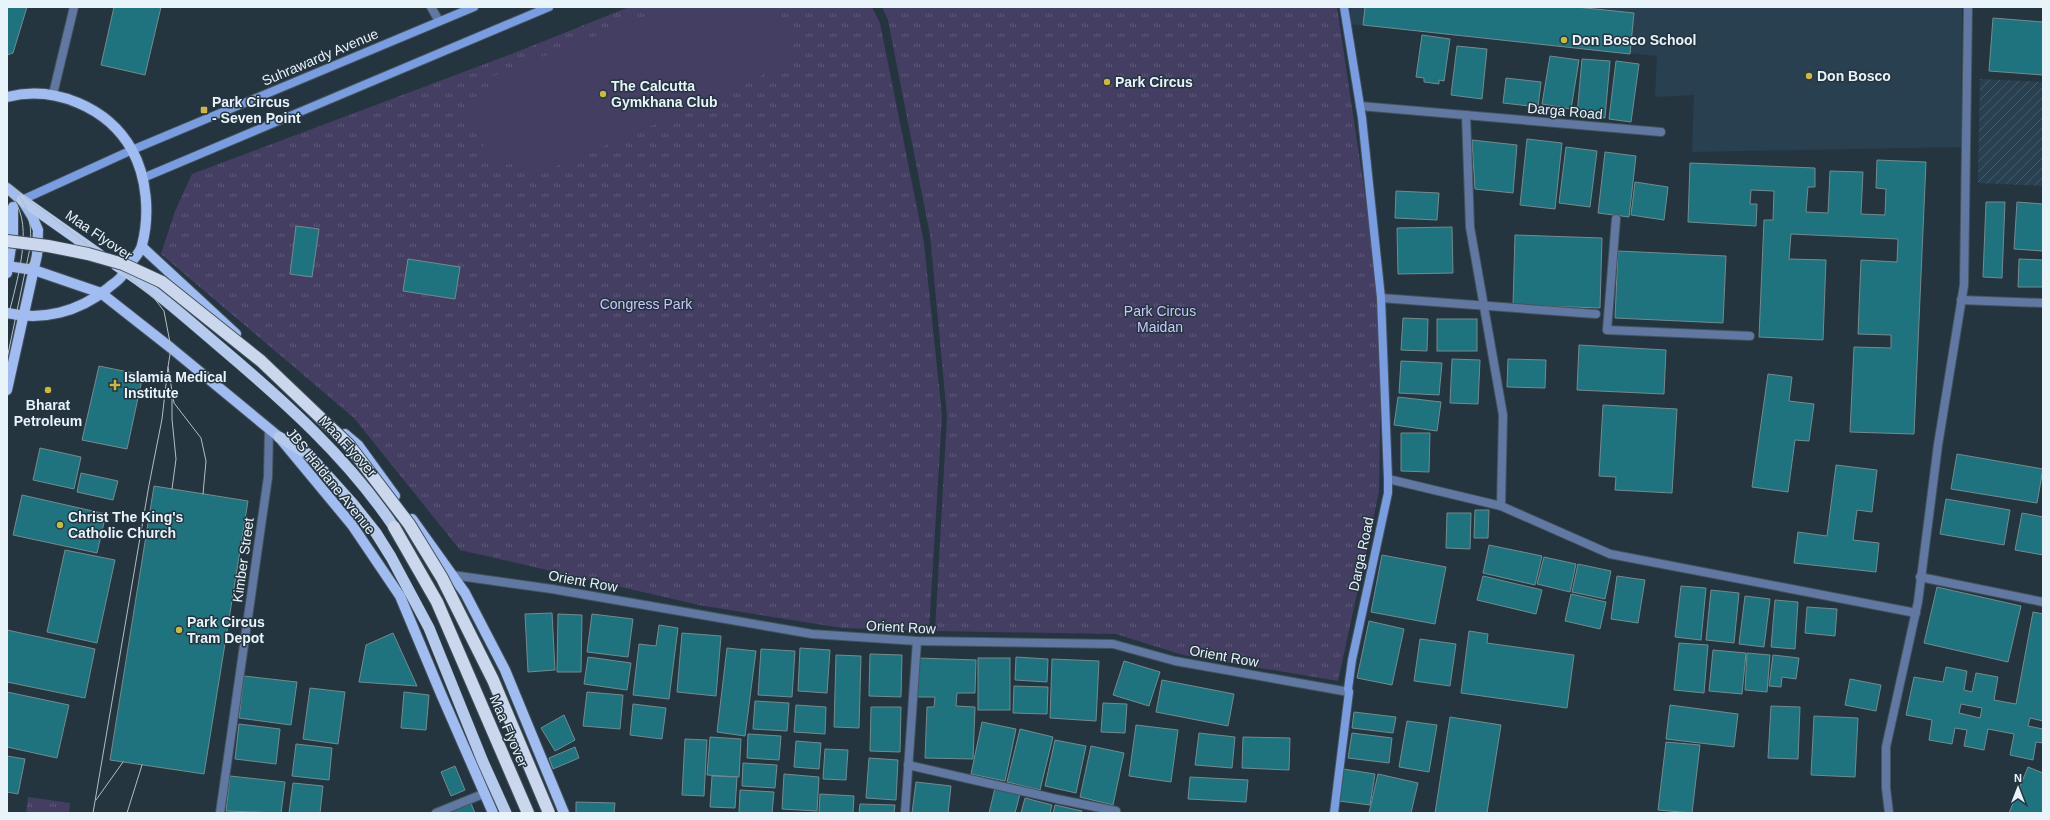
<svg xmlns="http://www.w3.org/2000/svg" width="2050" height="820" viewBox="0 0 2050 820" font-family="Helvetica,sans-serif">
<defs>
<pattern id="industrial-furrows" width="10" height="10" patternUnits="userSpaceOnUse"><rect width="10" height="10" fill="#28404f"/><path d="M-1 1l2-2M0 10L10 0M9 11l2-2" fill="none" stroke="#475c69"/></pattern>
<pattern id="grass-tufts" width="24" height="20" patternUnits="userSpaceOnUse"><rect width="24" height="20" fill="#443e63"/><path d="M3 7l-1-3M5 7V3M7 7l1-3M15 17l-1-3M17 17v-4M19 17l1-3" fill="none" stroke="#5f5a7a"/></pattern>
</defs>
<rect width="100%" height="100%" fill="#253540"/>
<polygon fill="#28404f" points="1351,7 1962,7 1961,147 1692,152 1694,95 1655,97 1657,56 1349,24"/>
<polygon fill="url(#industrial-furrows)" points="1980,79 2043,82 2043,186 1978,183"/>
<g fill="url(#grass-tufts)">
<polygon points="629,7 872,7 880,23 924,243 942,415 929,631 842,628 699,605 460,550 354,418 161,254 175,211 192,174 519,51"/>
<polygon points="882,7 1337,7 1382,309 1379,492 1338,681 1183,655 1116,634 935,631 947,416 930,235 888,20"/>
<polygon points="28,797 70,803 69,813 26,813"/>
</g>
<polygon fill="#443e63" points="671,7 776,7 793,40 793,60 713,99 536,175 531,166 519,171 515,162 495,168 463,102 496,90 493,76"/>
<g fill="#1f737e" stroke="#728b8f" fill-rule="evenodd">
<polygon points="7,7 27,7 13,53 7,55"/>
<polygon points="114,7 161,7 145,75 101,65"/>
<polygon points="1365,7 1576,7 1634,13 1630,54 1363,25"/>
<polygon points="1993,18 2043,22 2043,75 1989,71"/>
<polygon points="1422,35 1450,39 1444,81 1439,80 1439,84 1424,82 1424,78 1416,77"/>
<polygon points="1457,46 1487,49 1482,99 1451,95"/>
<polygon points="1550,56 1579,60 1571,109 1542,104"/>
<polygon points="1582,59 1610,61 1605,118 1577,115"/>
<polygon points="1616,61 1639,64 1631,122 1609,119"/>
<polygon points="1506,78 1541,82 1538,107 1503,103"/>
<polygon points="1527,139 1562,143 1555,209 1520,205"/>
<polygon points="1472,140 1517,145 1513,193 1475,189"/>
<polygon points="1566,147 1597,151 1590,207 1559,203"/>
<polygon points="1605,152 1636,156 1629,217 1598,213"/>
<polygon points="1877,160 1926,162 1914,434 1850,432 1854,347 1891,348 1891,335 1858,334 1861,260 1897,262 1898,239 1791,234 1789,259 1826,260 1823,340 1759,337 1764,220 1773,220 1774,191 1751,190 1750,204 1757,204 1756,226 1688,222 1690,163 1815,168 1815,187 1808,187 1806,212 1828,213 1830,171 1863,172 1861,214 1885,215 1886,189 1876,188"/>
<polygon points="1635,182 1668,187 1664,220 1631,215"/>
<polygon points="1396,191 1439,193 1437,220 1395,218"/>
<polygon points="1986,202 2005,202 2002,278 1983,277"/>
<polygon points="2017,202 2043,204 2043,251 2014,249"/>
<polygon points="296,226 319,229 312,277 290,274"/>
<polygon points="1452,227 1453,273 1398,274 1397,228"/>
<polygon points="1515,235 1602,238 1600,308 1513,305"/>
<polygon points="1618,251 1726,256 1723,323 1615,318"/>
<polygon points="408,259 460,267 455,299 403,291"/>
<polygon points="2019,259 2043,260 2043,287 2018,287"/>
<polygon points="1403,318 1428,319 1427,351 1401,350"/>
<rect x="1437" y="319" width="40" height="32"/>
<polygon points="1579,345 1666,350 1664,394 1577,390"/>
<polygon points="1452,359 1480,360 1478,404 1450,403"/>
<polygon points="1508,359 1546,360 1545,388 1507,387"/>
<polygon points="1401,361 1442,363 1439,395 1399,393"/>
<polygon points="99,366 143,375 127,449 82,440"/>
<polygon points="1768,374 1792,377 1789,401 1814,404 1809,441 1795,440 1788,492 1752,487"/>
<polygon points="1398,397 1441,402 1437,431 1394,425"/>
<polygon points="1603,405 1677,409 1672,493 1615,490 1616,477 1599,476"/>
<polygon points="1401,433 1430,433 1429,472 1401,471"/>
<polygon points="40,448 81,457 74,489 33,480"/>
<polygon points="1957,454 2043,469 2037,503 1951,489"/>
<polygon points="1836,465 1877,470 1872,512 1857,510 1853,540 1879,543 1876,572 1794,563 1798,532 1827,536"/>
<polygon points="81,473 118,481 113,500 77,492"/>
<polygon points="154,486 248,501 204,774 110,760"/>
<polygon points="22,495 106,514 97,553 13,535"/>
<polygon points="1946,499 2010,510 2004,545 1940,534"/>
<polygon points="1475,510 1489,510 1488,538 1474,538"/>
<polygon points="1447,513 1471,513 1470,549 1446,548"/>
<polygon points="2022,513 2043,517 2043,555 2015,550"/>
<polygon points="1489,545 1542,556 1535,585 1483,573"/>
<polygon points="65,550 115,560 97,643 47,632"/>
<polygon points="1382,555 1446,567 1435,624 1371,612"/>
<polygon points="1544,557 1576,564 1570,592 1537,584"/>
<polygon points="1578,564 1611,571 1605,599 1572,592"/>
<polygon points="1483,576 1542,590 1536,614 1477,600"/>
<polygon points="1617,576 1645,580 1638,623 1611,619"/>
<polygon points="1681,586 1706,588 1701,640 1675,637"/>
<polygon points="1937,587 2021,606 2008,662 1924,643"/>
<polygon points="1711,590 1739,593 1734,643 1706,640"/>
<polygon points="1571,594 1606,602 1600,629 1565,621"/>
<polygon points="1745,596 1770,599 1764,647 1739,644"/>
<polygon points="1775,600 1798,602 1795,649 1771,647"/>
<polygon points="1807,607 1837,609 1835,636 1805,633"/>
<path d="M2033,612L2043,614V721L2030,718L2028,726L2043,729V743L2036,742L2033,760L2010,755L2014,734L1988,729L1984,750L1964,746L1967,730L1955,728L1952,744L1929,740L1932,720L1906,715L1914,677L1943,682L1946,667L1967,671L1964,690L1972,692L1976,673L1998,677L1994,700L2016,704ZM1961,704L1982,708L1980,718L1959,713Z"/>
<polygon points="552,613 555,670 528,672 525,614"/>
<polygon points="558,614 582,615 581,672 557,672"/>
<polygon points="592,614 633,619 628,657 587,652"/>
<polygon points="1369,621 1404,629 1392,685 1357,678"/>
<polygon points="659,625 678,628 669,699 633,695 639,644 656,646"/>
<polygon points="7,630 95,649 85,698 7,682"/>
<polygon points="1469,631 1488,634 1487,643 1574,655 1567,708 1461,693"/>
<polygon points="393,633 417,686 359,682 366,645"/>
<polygon points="682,633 721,636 716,696 677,692"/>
<polygon points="1420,639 1456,644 1450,686 1414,681"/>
<polygon points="1679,643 1708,645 1704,693 1674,690"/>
<polygon points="727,648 756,651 745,736 717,732"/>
<polygon points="800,648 830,650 827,693 798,691"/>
<polygon points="761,649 795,651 792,697 758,695"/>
<polygon points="1713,650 1746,653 1742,694 1709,691"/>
<polygon points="1747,653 1770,655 1767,692 1745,690"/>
<polygon points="870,654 902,655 901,697 869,696"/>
<polygon points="836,655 861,656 859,728 834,727"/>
<polygon points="1773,655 1799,658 1796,679 1782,677 1781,687 1769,686"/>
<polygon points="588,657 631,663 627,690 584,684"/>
<polygon points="1016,657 1048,659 1047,682 1015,680"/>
<polygon points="918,658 976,660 975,693 957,693 956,706 975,707 973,759 925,758 927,707 934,707 935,697 917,697"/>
<rect x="978" y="658" width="32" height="52"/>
<polygon points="1052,659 1099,661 1096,721 1050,718"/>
<polygon points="1124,661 1160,672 1149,706 1113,695"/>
<polygon points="244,676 297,682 291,725 239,718"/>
<polygon points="1850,679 1881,685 1876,711 1845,705"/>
<polygon points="1162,680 1234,694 1228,726 1156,712"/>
<polygon points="1014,686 1048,687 1047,714 1013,713"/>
<polygon points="310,688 345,692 338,744 303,739"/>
<polygon points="7,692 69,705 57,758 7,747"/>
<polygon points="404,692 429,695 426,730 401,728"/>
<polygon points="587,692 623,695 620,729 583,726"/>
<polygon points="755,701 789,703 787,731 753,729"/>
<polygon points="1103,703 1127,704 1125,733 1101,732"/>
<polygon points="633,704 666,708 662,739 630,735"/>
<polygon points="796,705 826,707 825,734 794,732"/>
<polygon points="1670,705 1738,714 1734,747 1666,739"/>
<polygon points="1771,706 1800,707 1798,759 1768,758"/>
<polygon points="871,707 901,707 900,752 870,751"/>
<polygon points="1354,712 1396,717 1393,733 1352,728"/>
<polygon points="564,715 575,740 555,751 541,728"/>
<polygon points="1814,716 1858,718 1855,777 1811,775"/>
<polygon points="1450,717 1501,725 1487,813 1435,813"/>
<polygon points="1407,721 1437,725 1429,772 1399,767"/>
<polygon points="982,722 1016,729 1005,781 971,774"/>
<polygon points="239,724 280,729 276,764 235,759"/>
<polygon points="1136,725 1178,730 1171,782 1129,776"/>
<polygon points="1020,729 1053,737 1040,790 1007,782"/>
<polygon points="1199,733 1235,737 1232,768 1195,765"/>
<polygon points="1352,733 1392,738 1389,763 1348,758"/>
<polygon points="748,734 781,736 779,760 747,758"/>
<polygon points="710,737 741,739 739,777 707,775"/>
<polygon points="1243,737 1290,738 1289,770 1242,768"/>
<polygon points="685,739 707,740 704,796 682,795"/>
<polygon points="1055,740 1086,746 1076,793 1045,786"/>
<polygon points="796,741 821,743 819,769 794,767"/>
<polygon points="1666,742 1700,745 1692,813 1658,810"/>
<polygon points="296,744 332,748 329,780 292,776"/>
<polygon points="1091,746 1124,753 1113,805 1080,797"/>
<polygon points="575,747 579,758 553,769 549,758"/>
<polygon points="825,749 848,750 846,780 823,779"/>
<polygon points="7,756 25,759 18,794 7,792"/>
<polygon points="869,758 898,760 896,800 866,798"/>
<polygon points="743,763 777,765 775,788 742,786"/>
<polygon points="455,766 465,790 451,796 441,772"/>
<polygon points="2028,767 2043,773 2043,813 2009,813"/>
<polygon points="1343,769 1375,774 1370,805 1339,801"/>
<polygon points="784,774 819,777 817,811 782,809"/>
<polygon points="1378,774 1418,783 1411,813 1369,813"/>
<polygon points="230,776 285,782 281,813 226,811"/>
<polygon points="712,776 737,777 735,808 710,807"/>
<polygon points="1190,777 1248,780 1246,802 1188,799"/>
<polygon points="916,782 951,786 948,813 912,813"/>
<polygon points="293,783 323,786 320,813 289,813"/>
<polygon points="995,788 1020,794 1015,813 989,813"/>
<polygon points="740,790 774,792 772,813 739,813"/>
<polygon points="820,794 854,796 853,813 819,813"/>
<polygon points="1025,798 1052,805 1050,813 1021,813"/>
<polygon points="470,801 475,813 442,813"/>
<polygon points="576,802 615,803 614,813 576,813"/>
<polygon points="860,804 895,805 894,813 859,813"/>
<polygon points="1055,805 1082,811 1081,813 1053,813"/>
</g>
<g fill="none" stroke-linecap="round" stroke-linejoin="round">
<g stroke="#44535e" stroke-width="10">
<g id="minor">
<polyline points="431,7 439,21"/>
<polyline points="53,94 74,7"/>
<polyline points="1360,106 1661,132"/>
<polyline points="1466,115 1470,227 1503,415 1501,506"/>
<polyline points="1616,219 1607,330 1750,336"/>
<polyline points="1381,298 1596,314"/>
<polyline points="1961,300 2043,303"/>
<polyline points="1388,479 1501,506 1610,554 1916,613"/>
<polyline points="452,575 552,589 812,634 917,641 1113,644 1175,661 1349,692"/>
<polyline points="1920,577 2043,602"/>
<polyline points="908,765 1057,799 1116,811"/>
<polyline points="220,813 268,477 269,429"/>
<polyline points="436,813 483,794"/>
<polyline points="905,813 917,641"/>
<polyline points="1889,813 1886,788 1886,747 1918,602 1938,445 1964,285 1968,7"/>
</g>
</g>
<g stroke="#44535e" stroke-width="10">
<g id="secondary">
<polyline points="143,178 549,7"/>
<polyline points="22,200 132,150 474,7"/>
<polyline points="1334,813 1349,692 1348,689 1352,660 1388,493 1388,479 1381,298 1362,118 1344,7"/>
</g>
</g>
<g stroke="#44535e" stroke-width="12">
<g id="primary">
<path d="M7,97C54,85 108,107 132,150C147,177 150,215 142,245C141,252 132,261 127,267C124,270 123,274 121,277C117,282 111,285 107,289C78,312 43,321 7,313"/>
<polyline points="7,188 22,200 32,216 38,230 37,255 7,390"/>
<polyline points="142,247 236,334"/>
<polyline points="7,266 34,270 101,293 171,348 279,437 352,525 400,596 441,694 493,813"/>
<polyline points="7,273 13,234 13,207"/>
<polyline points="345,434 358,445 395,496"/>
<polyline points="412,519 465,593 505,670 564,813"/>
</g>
</g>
<g stroke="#44535e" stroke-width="12">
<g id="trunk">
<polyline points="22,200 100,255"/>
<path d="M116,265C153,288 186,318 219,346C284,401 347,457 394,527"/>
<polyline points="279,437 308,454 353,504 376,533 391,557 429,628 483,762 506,813"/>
</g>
</g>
<g stroke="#44535e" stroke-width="14">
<polyline id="motorway" points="394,527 437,602 528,813"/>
</g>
<use href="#minor" stroke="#6178a2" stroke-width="8"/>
<use href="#secondary" stroke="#7a9de1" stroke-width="8"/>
<use href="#primary" stroke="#a0bcf0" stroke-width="10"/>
<use href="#trunk" stroke="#b6caee" stroke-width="11"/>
<use href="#motorway" stroke="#cbd7ec" stroke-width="12"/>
<g stroke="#b2bdc5" stroke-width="1">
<polyline points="7,183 123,272 154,298 164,311 171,348 168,367 174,403 201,438 206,461 203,494"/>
<path d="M7,193C10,197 15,200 17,205C33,235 14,290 7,322"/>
<path d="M26,267C44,247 61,240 88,247"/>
<path d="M7,359L30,248C32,229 30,208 17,193"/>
<polyline points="172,489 176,459 172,419 172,399"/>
<polyline points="96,800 123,762"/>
<polyline points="93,813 149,485 162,419 168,367"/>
<polyline points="127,813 142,765"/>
</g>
<g stroke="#44535e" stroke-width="14" stroke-linecap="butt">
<polyline id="motorway-bridge" points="7,241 48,246 88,254 123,264 162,282 261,361 348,444 409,524 442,578 493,680 549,813"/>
</g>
<use href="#motorway-bridge" stroke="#cbd7ec" stroke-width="12"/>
</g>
<g fill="#ccb939" stroke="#253540" stroke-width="1.5">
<circle cx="1564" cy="40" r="4"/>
<circle cx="1809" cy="76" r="4"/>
<circle cx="1107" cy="82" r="4"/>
<circle cx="603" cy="94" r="4"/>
<rect x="200" y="106" width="8" height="8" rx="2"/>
<path d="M113 379h4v4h4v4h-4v4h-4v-4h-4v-4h4z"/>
<circle cx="48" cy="390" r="4"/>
<circle cx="60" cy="525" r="4"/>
<circle cx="179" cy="630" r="4"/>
</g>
<g text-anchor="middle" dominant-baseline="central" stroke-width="3" stroke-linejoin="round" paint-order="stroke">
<g font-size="14" font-weight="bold" fill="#e9f3fa" stroke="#253540" text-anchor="start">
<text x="1572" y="40">Don Bosco School</text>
<text x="1817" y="76">Don Bosco</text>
<text x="1115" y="82">Park Circus</text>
<text x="611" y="86">The Calcutta<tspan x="611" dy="16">Gymkhana Club</tspan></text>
<text x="212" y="102">Park Circus<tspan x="212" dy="16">- Seven Point</tspan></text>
<text x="124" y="377">Islamia Medical<tspan x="124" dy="16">Institute</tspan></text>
<text x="48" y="405" text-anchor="middle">Bharat<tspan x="48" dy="16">Petroleum</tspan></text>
<text x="68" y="517">Christ The King's<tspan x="68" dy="16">Catholic Church</tspan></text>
<text x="187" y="622">Park Circus<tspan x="187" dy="16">Tram Depot</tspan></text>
</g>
<g font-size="14" fill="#e9f3fa" stroke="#253540">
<text transform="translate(320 57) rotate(-23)">Suhrawardy Avenue</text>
<text transform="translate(1565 111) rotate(5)">Darga Road</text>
<text transform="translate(99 235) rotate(34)">Maa Flyover</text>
<text transform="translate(348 446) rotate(47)">Maa Flyover</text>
<text transform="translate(331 481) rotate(51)">JBS Haldane Avenue</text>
<text transform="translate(1361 554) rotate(-78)">Darga Road</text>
<text transform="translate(243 560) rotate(-82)">Kimber Street</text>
<text transform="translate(583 581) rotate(10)">Orient Row</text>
<text transform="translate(901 627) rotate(3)">Orient Row</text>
<text transform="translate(1224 656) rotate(10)">Orient Row</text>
<text transform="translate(509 731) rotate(67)">Maa Flyover</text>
</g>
<g font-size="14" fill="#ccc6fd" stroke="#253540">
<text x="646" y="304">Congress Park</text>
<text x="1160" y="311">Park Circus<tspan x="1160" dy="16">Maidan</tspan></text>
</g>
</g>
<rect width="2050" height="820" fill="none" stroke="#e9f3fa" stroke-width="16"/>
<g transform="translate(2018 788)" stroke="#253540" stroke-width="3" paint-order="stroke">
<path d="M0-3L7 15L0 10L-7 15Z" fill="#e9f3fa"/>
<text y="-6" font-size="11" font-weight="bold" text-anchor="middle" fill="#e9f3fa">N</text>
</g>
</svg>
